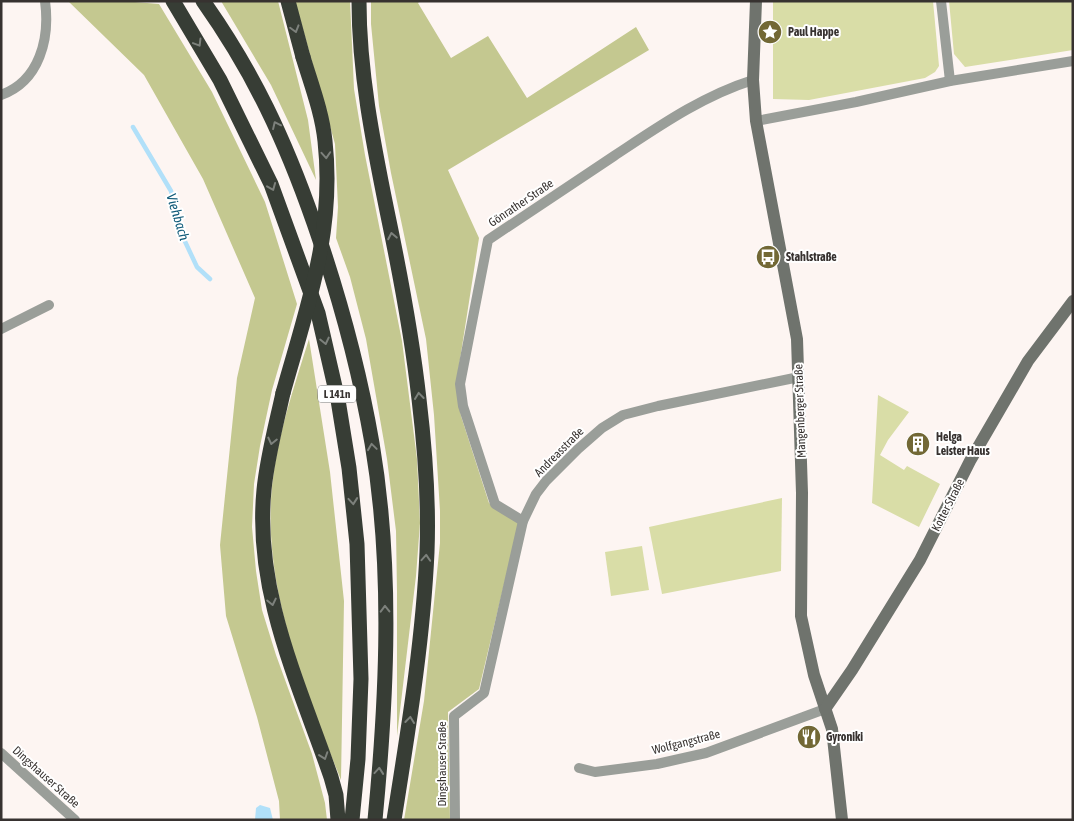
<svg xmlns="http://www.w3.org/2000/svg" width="1074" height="821" viewBox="0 0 1074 821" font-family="'Asap Condensed',sans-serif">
<rect width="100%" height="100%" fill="#fdf5f2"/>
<g fill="#d9dda7">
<polygon points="773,1 933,1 939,66 935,72 925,78 809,100 773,99"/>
<polygon points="949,1 1073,1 1073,50 965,67 954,54"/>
<polygon points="878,395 909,412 888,440 880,455 904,470 907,466 940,484 919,527 872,503"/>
<polygon points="782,498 781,571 662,594 649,527"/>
<polygon points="642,546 649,590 611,596 605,552"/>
</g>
<g fill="#c4c890">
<polygon points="68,1 123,1 159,4 212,92 265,202 297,304 272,390 260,446 254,484 252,527 256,571 262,610 276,655 312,754 325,803 327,820 280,820 279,801 257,717 226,616 220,545 237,378 255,298 203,179 144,75"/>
<polygon points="221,1 278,1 308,120 316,180 271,85"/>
<polygon points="295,1 350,1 354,89 365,155 402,341 417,459 420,523 416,576 397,736 397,592 396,531 387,459 366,339 350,277 336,238 338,207 335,144"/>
<polygon points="371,1 420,1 418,3 451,58 488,36 527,98 636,27 649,50 448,170 479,238 456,385 461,416 489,503 519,522 479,689 448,712 450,820 404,820 424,701 440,543 440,511 434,415 426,339 391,173 379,106 371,24"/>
<path d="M309,339L330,472L344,601L341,780C304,688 262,587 272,486C277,436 294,387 309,339Z"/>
</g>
<polygon fill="#b1e0f9" points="260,805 270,808 273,820 255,820 256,808"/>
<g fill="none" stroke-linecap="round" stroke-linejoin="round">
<polyline stroke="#b1e0f9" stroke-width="4.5" points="133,127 171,191 181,233 197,267 210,279"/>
<g stroke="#9a9e99" stroke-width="10">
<polyline points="941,1 950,81"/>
<path d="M1,95C40,81 50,38 45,1"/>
<polyline points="756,121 856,102 950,81 1073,61"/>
<polyline points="1,329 49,305"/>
<path d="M523,521L495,504L463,406L460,384L488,240C530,212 572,184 614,156C658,127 702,96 753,80"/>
<polyline points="1,753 75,820"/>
<polyline points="579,768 595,772 657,764 706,753 825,709"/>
<polyline points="455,820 454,716 484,693 523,521 536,494 546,481 578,449 602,428 623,415 658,406 799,377"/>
</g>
<g stroke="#6f736d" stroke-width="12">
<polyline points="756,1 753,80 756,121 797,339 802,493 801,616 814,675 832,729 842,820"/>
<polyline points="825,709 852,670 920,560 970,461 1028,361 1073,301"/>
</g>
<g stroke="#373d35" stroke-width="15">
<polyline points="173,1 220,80 271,184 318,313 338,400 349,468 357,544 361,679 358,759 352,820"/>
<path d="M203,1C254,73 285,140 314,223C339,295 359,368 372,443C393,567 387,695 375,820"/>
<polyline points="288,1 303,57"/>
<path d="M359,1C359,72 373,142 387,211C400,273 412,336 419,399C425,449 429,501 427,552C423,642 408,731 394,820"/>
<path d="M283,393C276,425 267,458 264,490C254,591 299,684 331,777L336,795L338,820"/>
</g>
<path stroke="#373d35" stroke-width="15" d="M283,393C307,307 335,232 325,141C322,112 311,84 303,57"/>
</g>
<defs><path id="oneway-chevron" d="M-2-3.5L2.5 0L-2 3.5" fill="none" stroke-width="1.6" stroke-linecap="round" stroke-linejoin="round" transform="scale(1.25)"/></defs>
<g stroke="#7d817c">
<use href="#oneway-chevron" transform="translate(295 29) rotate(74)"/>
<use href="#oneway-chevron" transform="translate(198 43) rotate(59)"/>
<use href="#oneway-chevron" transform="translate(276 125) rotate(-115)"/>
<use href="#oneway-chevron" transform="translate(326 155) rotate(86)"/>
<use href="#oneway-chevron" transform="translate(272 187) rotate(68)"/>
<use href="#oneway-chevron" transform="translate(392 236) rotate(-101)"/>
<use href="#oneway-chevron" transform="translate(325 341) rotate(77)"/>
<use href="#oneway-chevron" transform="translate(419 396) rotate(-97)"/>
<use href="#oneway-chevron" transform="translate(272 441) rotate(103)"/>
<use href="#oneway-chevron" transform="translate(372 447) rotate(-98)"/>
<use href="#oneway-chevron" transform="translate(353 501) rotate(85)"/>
<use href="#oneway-chevron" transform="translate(426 558) rotate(-86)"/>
<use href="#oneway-chevron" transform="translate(272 602) rotate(78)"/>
<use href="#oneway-chevron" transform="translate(385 609) rotate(-91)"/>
<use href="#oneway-chevron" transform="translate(410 720) rotate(-83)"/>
<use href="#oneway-chevron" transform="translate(324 756) rotate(71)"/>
<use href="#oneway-chevron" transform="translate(379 771) rotate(-85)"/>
</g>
<defs>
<g id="sight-disc" transform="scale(1.25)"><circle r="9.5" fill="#726835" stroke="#fff"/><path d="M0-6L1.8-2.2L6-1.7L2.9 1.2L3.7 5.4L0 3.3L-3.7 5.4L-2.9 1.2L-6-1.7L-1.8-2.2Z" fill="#fff"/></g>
<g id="bus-disc" transform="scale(1.25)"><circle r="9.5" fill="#726835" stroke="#fff"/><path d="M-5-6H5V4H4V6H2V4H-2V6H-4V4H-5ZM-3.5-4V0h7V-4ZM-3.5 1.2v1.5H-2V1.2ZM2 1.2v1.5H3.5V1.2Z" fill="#fff"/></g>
<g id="building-disc" transform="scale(1.25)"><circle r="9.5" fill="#726835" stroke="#fff"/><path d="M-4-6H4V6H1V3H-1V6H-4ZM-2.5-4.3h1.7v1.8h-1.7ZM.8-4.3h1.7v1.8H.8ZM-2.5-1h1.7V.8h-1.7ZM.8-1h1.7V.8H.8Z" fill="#fff"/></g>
<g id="restaurant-disc" transform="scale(1.25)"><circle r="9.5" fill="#726835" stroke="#fff"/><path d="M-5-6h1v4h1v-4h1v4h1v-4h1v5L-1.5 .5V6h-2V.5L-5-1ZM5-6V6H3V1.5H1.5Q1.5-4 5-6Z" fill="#fff"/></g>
</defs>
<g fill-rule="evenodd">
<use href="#sight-disc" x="770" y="32"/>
<use href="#bus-disc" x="768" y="257"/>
<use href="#building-disc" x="918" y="444"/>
<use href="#restaurant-disc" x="809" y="737"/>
</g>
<g text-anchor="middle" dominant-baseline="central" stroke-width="4" stroke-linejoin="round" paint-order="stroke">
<rect fill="#fff" stroke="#73706e" stroke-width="1" x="318" y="385.5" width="38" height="17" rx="4"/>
<g font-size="11" font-weight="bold" fill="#373230">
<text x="337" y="394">L 141n</text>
</g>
<g font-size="12" font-weight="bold" fill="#373230" stroke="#fff" text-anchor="start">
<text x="788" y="32">Paul Happe</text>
<text x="786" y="257">Stahlstraße</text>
<text x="936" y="437">Helga<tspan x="936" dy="14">Leister Haus</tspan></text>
<text x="826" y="737">Gyroniki</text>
</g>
<g font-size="12" fill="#373230" stroke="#fff">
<text transform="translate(521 203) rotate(-34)">Gönrather Straße</text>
<text transform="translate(800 411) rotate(-92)">Mangenberger Straße</text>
<text transform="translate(559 452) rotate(-45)">Andreasstraße</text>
<text transform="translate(948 505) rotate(-63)">Kotter Straße</text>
<text transform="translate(686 742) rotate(-14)">Wolfgangstraße</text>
<text transform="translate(442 764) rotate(-90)">Dingshauser Straße</text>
<text transform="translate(46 777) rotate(42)">Dingshauser Straße</text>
</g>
<g font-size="14" font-style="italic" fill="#125c7a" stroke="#fff">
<text transform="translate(178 217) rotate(73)">Viehbach</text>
</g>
</g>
<rect width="1074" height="821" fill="none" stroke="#373230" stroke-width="5"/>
</svg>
